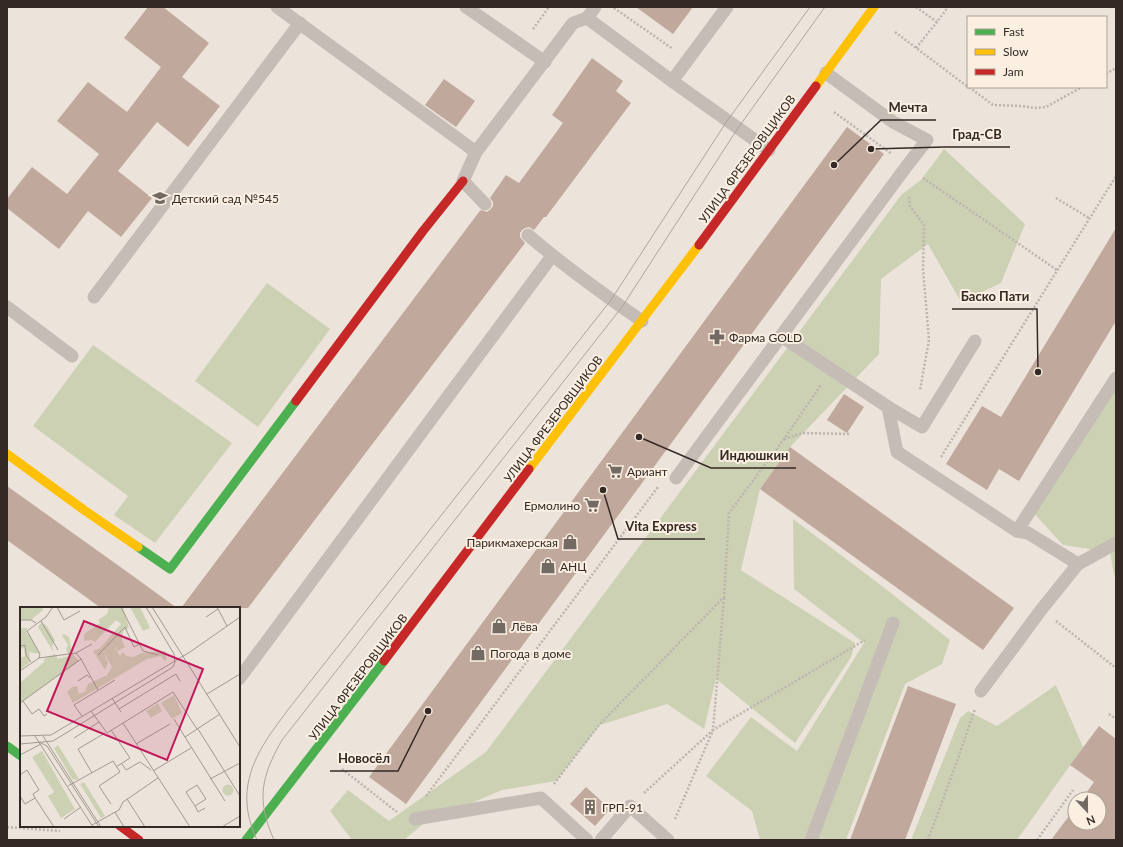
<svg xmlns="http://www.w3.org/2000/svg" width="1123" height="847" viewBox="0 0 1123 847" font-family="Lato,sans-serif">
<rect width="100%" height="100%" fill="#ece4db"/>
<g fill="#ccd1b4">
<polygon points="944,149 1025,224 1001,283 961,302 928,244 881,279 879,354 790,447 760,489 741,570 855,643 851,657 795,743 716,679 704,729 667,704 600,725 556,781 502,790 423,824 404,840 352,840 330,811 348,790 389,821 486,752 902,194 921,180"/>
<polygon points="267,283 330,329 258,427 195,381"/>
<polygon points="93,345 232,443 155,543 114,515 128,496 33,426"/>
<polygon points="1116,372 1116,578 1114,574 1110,552 1063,545 1029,508"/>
<polygon points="793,519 882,586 950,640 942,664 905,684 846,840 760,840 752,811 706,776 751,717 797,751 864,643 794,589"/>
<polygon points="1056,685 1083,747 1017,840 911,840 960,718 968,711 997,726"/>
</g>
<g fill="#c1a89c">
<polygon points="148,7 163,7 209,43 182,77 220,106 188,147 157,122 118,171 152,198 121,237 88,211 59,249 7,208 7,199 32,167 67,194 99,154 57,121 88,82 127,112 161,67 124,38"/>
<polygon points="636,7 693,7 673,34"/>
<polygon points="592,58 623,81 616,91 631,103 546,217 544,217 534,230 529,227 525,228 522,230 520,233 520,237 525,243 248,608 181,608 479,212 481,210 487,212 491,209 493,206 493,202 490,198 506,175 519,183 563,123 552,115"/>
<polygon points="444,79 475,101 456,127 425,105"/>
<polygon points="847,127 884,154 406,804 369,777"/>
<polygon points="1116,228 1116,321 1019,481 999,469 987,490 946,464 982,406 1001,417"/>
<polygon points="844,394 864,407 847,433 827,420"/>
<polygon points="790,447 1014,608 983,650 760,489"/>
<polygon points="7,486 133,576 177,608 101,608 7,540"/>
<polygon points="908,686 956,704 905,840 850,840"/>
<polygon points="1099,726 1116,739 1116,840 1051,840 1075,808 1075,823 1099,823 1099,799 1082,799 1094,782 1070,765"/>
<polygon points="586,787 610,809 595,826 570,804"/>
</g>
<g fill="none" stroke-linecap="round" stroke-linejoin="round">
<g stroke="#bcb4ae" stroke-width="2.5" stroke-dasharray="2 2" stroke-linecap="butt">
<polyline points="916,7 937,22 948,7"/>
<polyline points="614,8 673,49"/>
<polyline points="533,29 549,7"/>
<polyline points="895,32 968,87"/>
<polyline points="916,48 937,22"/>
<polyline points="1106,74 1116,68"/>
<polyline points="969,87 993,105 1022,106 1035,108 1046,107 1082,87"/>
<polyline points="834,112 892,154"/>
<polyline points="923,178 1057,270"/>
<polyline points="909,197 910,206 924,225 923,269 929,340 920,390"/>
<polyline points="1056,198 1089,218"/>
<polyline points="784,439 803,433 851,434"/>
<polyline points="941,457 1116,176"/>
<polyline points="1056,621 1116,668"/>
<polyline points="1109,714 1116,719"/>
<polyline points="342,769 397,812"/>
<polyline points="554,784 599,725 724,597 729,513 784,439 821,385"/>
<polyline points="644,793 713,730 724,598"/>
<polyline points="426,796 658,487"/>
<polyline points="675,819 713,730 865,640"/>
<polyline points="7,827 60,831"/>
<polyline points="928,840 956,764 975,709"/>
<polyline points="1037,840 1073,790"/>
</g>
<g stroke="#c4bcb5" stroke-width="13">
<polyline points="277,7 476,152"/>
<polyline points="466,7 545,62"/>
<polyline points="587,18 595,7"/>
<polyline points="672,81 727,7"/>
<polyline points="485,204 463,181 476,152 573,23 587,18 672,81 769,150"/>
<path d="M528,235C564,266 603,294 642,321"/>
<polyline points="94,297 300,23"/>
<polyline points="7,307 72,356"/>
<polyline points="781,336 888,407 897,452 1017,531"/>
<polyline points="888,407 922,427 975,341"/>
<polyline points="676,478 906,167 927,140 893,122 826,73"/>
<polyline points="1078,564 1116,543"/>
<polyline points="239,679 552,256"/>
<polyline points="981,691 1041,610 1078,564 1028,533 1017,531 1116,378"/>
<polyline points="415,819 541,798 587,840"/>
<polyline points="601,840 630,806 668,840"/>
<polyline points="811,840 893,623"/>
</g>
<g stroke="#4caf50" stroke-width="9">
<polyline points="138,547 170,569 296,401"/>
<polyline points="7,746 21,756"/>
<polyline points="246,840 384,661"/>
</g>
<g stroke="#ffc107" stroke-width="9">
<polyline points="816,86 874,7"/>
<polyline points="7,454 84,510 138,547"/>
<polyline points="529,469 699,245"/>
</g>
<g stroke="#c62828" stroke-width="9">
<polyline points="699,245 816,86"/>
<polyline points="296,401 423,231 463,181"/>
<polyline points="384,661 529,469"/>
<polyline points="120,826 139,840"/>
</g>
<g stroke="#aca59f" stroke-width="1">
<path d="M257,840C238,800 247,768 271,733C276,726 282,718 287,711L611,300L727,121L810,7"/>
<path d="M274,840C256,800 261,777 282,740L622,307L738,128L825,7"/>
</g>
</g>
<defs>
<g id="school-bare" transform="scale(1.2)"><path d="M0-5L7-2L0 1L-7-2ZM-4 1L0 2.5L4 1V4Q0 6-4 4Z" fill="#746a64" stroke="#faefe1" stroke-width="2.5" paint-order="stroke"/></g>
<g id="pharmacy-bare" transform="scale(1.2)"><path d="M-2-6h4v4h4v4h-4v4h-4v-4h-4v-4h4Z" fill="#746a64" stroke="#faefe1" stroke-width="2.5" paint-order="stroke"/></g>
<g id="supermarket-bare" transform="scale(1.2)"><path d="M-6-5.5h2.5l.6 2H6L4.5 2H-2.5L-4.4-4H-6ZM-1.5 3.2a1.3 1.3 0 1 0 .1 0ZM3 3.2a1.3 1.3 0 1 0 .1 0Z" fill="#746a64" stroke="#faefe1" stroke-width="2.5" paint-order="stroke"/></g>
<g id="shop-bare" transform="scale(1.2)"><path d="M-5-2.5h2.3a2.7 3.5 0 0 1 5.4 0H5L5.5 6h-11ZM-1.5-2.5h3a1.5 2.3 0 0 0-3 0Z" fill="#746a64" stroke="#faefe1" stroke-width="2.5" paint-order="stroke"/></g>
<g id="building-bare" transform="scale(1.2)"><path d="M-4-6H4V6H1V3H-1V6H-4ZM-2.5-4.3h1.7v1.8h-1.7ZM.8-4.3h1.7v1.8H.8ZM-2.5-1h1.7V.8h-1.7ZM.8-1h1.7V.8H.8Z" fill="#746a64" stroke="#faefe1" stroke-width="2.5" paint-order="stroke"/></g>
</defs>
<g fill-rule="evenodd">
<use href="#school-bare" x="160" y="198"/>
<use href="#pharmacy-bare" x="717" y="337"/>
<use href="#supermarket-bare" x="615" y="471"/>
<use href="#supermarket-bare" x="592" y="505"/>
<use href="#shop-bare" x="570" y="542"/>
<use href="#shop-bare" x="548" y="566"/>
<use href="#shop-bare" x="499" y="626"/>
<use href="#shop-bare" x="478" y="653"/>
<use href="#building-bare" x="590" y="807"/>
</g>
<g text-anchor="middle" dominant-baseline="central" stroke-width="4" stroke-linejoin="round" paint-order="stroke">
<g font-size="12" fill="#342924" stroke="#faefe1">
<text transform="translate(747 159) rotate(-54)">УЛИЦА ФРЕЗЕРОВЩИКОВ</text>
<text transform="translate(553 419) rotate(-53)">УЛИЦА ФРЕЗЕРОВЩИКОВ</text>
<text transform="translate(358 677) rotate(-53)">УЛИЦА ФРЕЗЕРОВЩИКОВ</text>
</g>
<g font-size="12" fill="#342924" stroke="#faefe1" text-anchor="start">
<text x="172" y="198">Детский сад №545</text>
<text x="729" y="337">Фарма GOLD</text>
<text x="627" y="471">Ариант</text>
<text x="580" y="505" text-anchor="end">Ермолино</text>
<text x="558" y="542" text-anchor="end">Парикмахерская</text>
<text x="560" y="566">АНЦ</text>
<text x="511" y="626">Лёва</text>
<text x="490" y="653">Погода в доме</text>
<text x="602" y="807">ГРП-91</text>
</g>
</g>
<g transform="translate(20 607)">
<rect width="220" height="220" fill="#ece4db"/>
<path d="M0,0H23V3L11,13H0ZM89,0H103L109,21L103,24L102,34L105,40L98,44L94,39L91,41L94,39L100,49L103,45L106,49L114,50L121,46L145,44L147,52L144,54L141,49L127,52L53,96L47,85L52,80L57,79L59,87L65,85L68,77L87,68L92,60L84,46L88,56L85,63L73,44L80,41L101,17L96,13L75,35L72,33L64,34V27L80,16L78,13L87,7ZM110,0H120L130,21L123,24ZM21,16L26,18L35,33L32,39L34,46L18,20ZM0,21H7V28L9,26L20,47L9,45L10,55L0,63V51L5,49L4,41L0,42ZM44,27L49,30L52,46L59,54L0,96V76L24,55V52L35,47L38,52L49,49L46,42L48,38L42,28ZM154,88L162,106L152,112L141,96ZM138,96L142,104L131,111L126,104ZM38,138L59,172L53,173L34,141ZM22,144L55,202L41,211L28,189L34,185L12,150ZM64,175L85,209L81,211L60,177ZM202.5 183a5.5 5.5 0 1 1 11 0a5.5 5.5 0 1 1-11 0Z" fill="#ccd1b4"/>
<path fill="none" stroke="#a29992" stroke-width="1" d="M37,0L44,13L60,4M101,0L123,44L138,48M132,0L220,140M197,0L207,19M186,10L198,2M0,13H11L16,16M21,14L38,43M0,39L5,38L6,48L11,55M78,48L105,20L114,40L120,37M19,51L56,46M61,52L78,83M0,64L19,51L20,47L7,24L26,10L33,0M58,74L67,68L70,71M187,87L220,67M92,91L101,105M3,94L12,107L19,102L24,109L27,107M0,96L61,52L56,46L72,37M99,102L156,67L160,74M71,104L87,126L153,85L177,122M200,107L165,130L205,194M62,109L54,98L95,73M154,112L165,130M103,116L170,220M178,122L220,189M91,123L110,151L96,160M0,129L31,128L170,45L220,10M15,129L73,220M23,129L81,220M54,131L79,115M19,135L27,139L79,220M0,137L33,134L153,60L155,55L154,47L126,0M116,137L150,117M0,148L21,137M102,157L106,163L120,155L131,163M133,164L171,141M72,166L58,142L85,126M0,168L7,163L19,183L13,187L15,191M190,172L220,156M177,178L186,192L175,199L166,185ZM48,179L93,154L100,165L79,179L91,197M0,189L5,197L15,191L34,220M107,192L125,220M175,199L178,205L185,201M95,205L104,220M44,212L61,200M72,218L99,203L103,195L138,171M202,220L220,209"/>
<path fill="#c2185b" fill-opacity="0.15" stroke="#c2185b" stroke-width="2" d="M64,14L183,62L147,153L27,104Z"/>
<rect width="220" height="220" fill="none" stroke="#342924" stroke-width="2"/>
</g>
<path fill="none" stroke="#342924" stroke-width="1.5" d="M834 165L881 120H936M871 149L944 147H1010M1038 372L1037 309H952M639 437L711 468H796M603 490L618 539H705M428 711L398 771H330"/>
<g fill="#342924" stroke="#faefe1" stroke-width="1.5">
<circle cx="834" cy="165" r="4"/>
<circle cx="871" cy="149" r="4"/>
<circle cx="1038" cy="372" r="4"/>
<circle cx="639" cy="437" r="4"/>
<circle cx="603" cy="490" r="4"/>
<circle cx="428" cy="711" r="4"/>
</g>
<g font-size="13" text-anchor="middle" font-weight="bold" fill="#342924" stroke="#faefe1" stroke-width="4" stroke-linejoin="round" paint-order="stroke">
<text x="908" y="112">Мечта</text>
<text x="977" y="139">Град-СВ</text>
<text x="995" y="301">Баско Пати</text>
<text x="754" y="460">Индюшкин</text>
<text x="661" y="531">Vita Express</text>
<text x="364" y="763">Новосёл</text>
</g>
<rect width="1123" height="847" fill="none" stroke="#342924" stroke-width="16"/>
<rect x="967" y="16" width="140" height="72" fill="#faefe1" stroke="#aba095"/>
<rect x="975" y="29" width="20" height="6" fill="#4caf50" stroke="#aba095"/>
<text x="1003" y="36" font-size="12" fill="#342924">Fast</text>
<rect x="975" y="49" width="20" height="6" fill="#ffc107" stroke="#aba095"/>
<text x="1003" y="56" font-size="12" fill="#342924">Slow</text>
<rect x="975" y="69" width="20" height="6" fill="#c62828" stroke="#aba095"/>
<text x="1003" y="76" font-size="12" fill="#342924">Jam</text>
<g transform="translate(1087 811) rotate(158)"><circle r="19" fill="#faefe1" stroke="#aba095"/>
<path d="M0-3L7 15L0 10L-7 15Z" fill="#746a64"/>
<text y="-6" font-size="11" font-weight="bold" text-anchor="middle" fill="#342924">N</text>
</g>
</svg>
